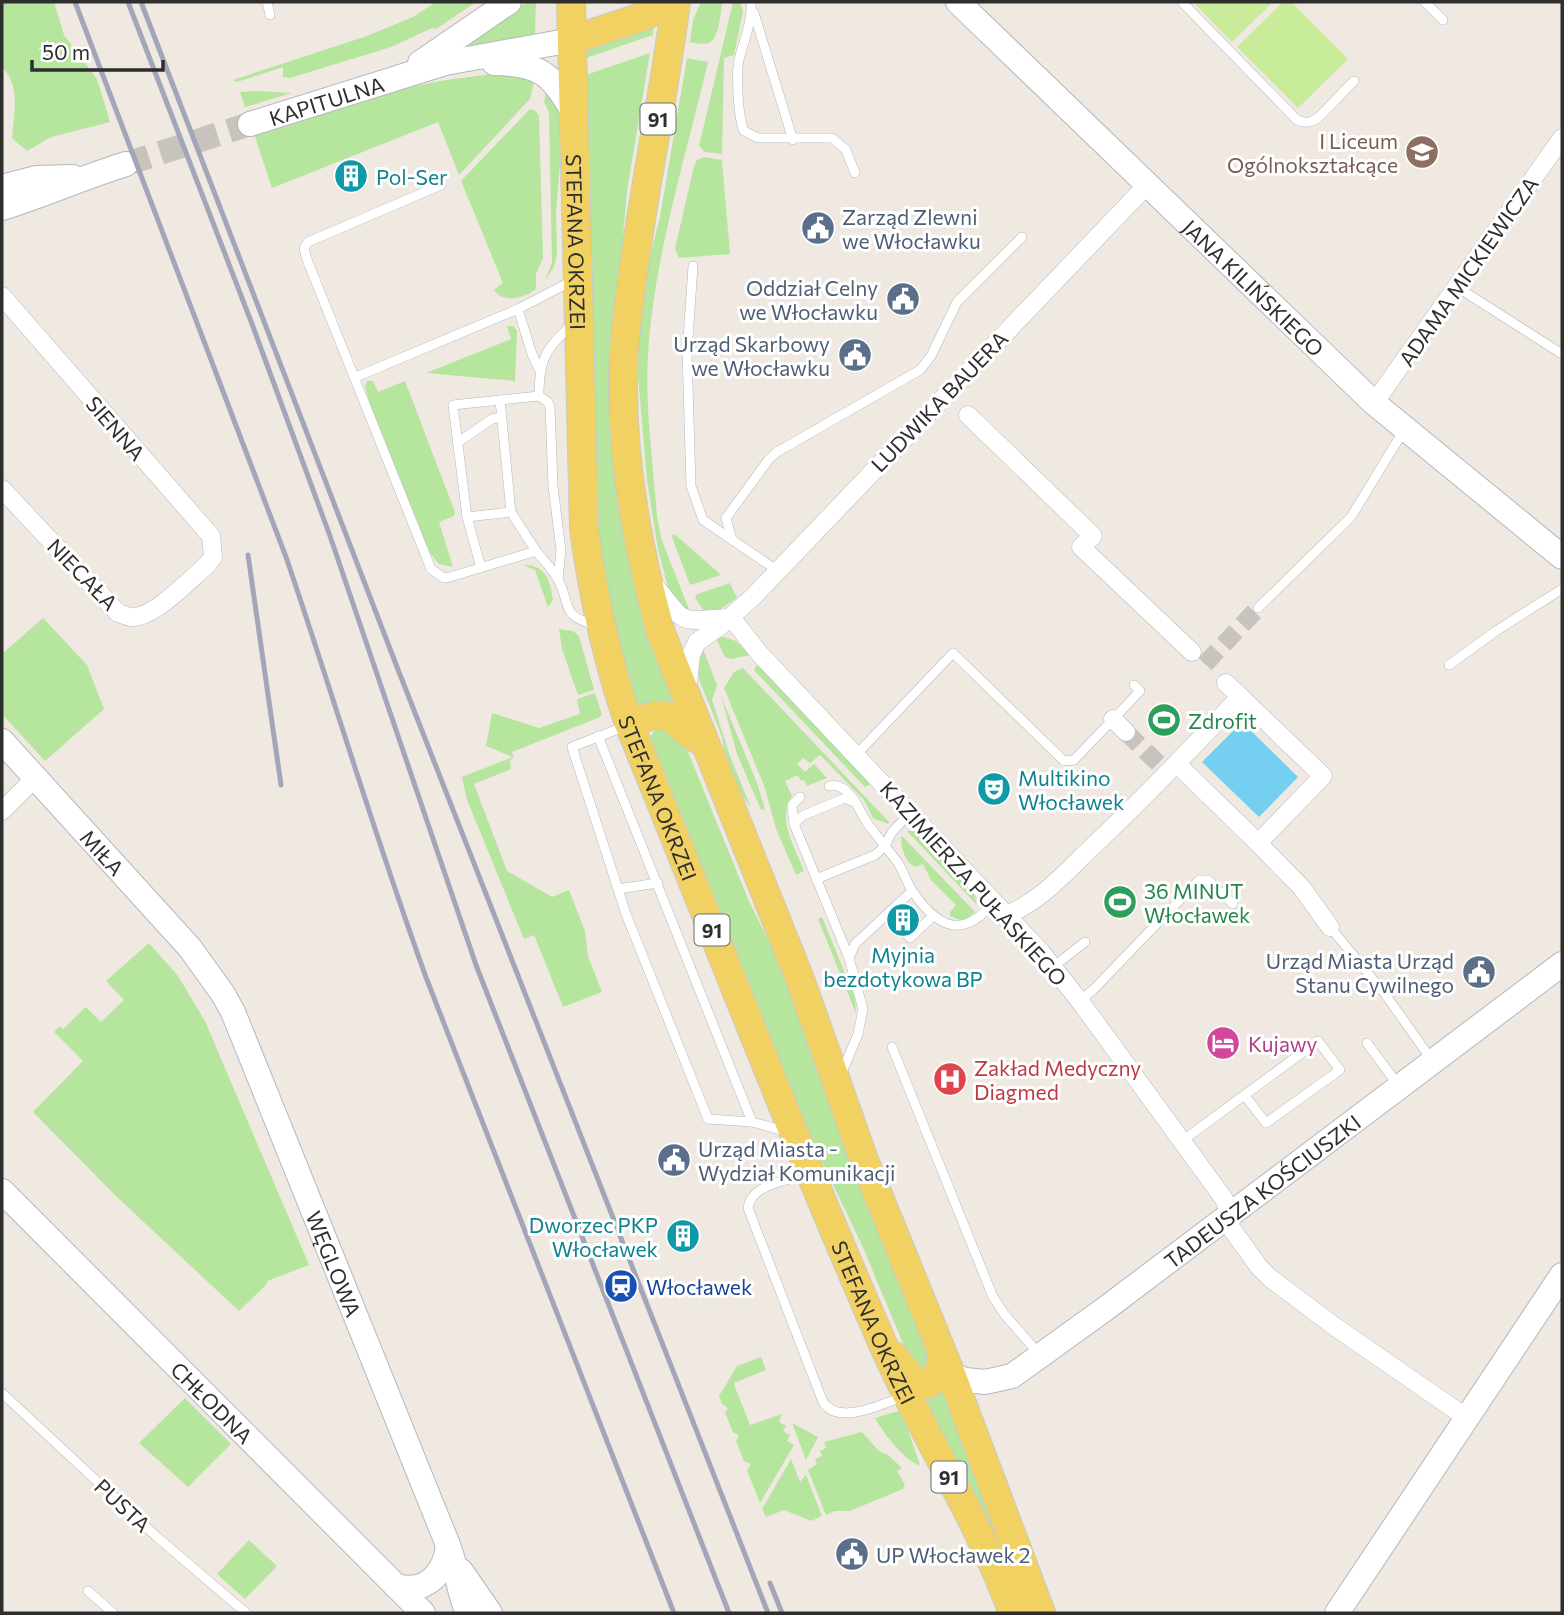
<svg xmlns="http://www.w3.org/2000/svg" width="1564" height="1615" viewBox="0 0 1564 1615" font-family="Commissioner,sans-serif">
<rect width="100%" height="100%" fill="#efe9e1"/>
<g fill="#b6e59e">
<path d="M2,2H54L64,35L97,79L110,122L51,137L27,151L12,138C14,115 21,85 2,67Z"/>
<polygon points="436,2 476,2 436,29 432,28 391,47 290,78 283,77 283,67 237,82 233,80 364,37 413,17"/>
<polygon points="527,2 536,2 535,35 468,46"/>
<path d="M701,2L722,3C721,12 719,39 709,43C703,45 695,43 690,42L693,20Z"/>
<polygon points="733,2 740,2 743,11 734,55 724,58 722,154 705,152 699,146"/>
<polygon points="654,24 653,35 583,59 583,49"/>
<polygon points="650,53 627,191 616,316 677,706 637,710 626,682 597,544 583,76"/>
<path d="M687,58L708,62C686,156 653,260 648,356C645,409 653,463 657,516L661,538L690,612L670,595L658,549L647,481L636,353L641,291L660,217Z"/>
<path d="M510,72L535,78L530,99L459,175L438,122L272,188L254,134C315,114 377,92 441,81C464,77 487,75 510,72Z"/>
<polygon points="546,90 558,102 563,128 556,212 557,254 554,267 545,280 552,263 549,112 544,102"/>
<polygon points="257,91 292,93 245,107 240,92"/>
<path d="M530,109L536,111L539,116L543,258L536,274V289C524,298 504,304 494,290L503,283L461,181Z"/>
<polygon points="704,157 722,160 730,254 679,258 675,249 694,166 697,160"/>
<polygon points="507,326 513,326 517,331 515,381 426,373 511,339"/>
<polygon points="367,381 373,381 378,392 405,381 455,512 454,516 439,522 453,567 439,564 430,553 369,401 365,386"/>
<polygon points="673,534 677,536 721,575 690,585 672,537"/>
<path d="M523,565C546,564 550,581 553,600L548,607L535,570Z"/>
<polygon points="730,583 737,598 716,612 707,615 695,598 697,594"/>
<polygon points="43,618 87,665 104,709 45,761 2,714 2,654"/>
<polygon points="559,629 573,631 579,636 594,690 578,695 562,649"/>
<polygon points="724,637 736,641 750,655 731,659 725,657 716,638"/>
<polygon points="703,649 717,685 712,700 730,756 751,808 737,789 727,768 722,737 699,679 697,663"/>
<polygon points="758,663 871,784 865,787 754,670"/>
<path d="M743,668L889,822L888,824L873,818L864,800L820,755L810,763L803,758L797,764L805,772L814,764L827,778L807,786L804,780L801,781L798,775L785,781L792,796C776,819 796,849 804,871L796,875L776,829L765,788L724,688L734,672Z"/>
<polygon points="595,693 602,715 600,717 512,752 514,758 510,760 511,769 474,784 507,871 552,897 569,890 585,931 588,956 602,992 563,1007 534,935 524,939 467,800 462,777 513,757 486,746 492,713 539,728 580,714 577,699"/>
<polygon points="721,696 757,783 765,809 761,810 737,754"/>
<polygon points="664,728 684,742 748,899 786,976 931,1352 924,1372 910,1360 861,1243 815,1147 648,739 655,730"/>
<polygon points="907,831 915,831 973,891 977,905"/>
<path d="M902,836L975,912L967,919L960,920L950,916V912L956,905L931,880L923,864L915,867C906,863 899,845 902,836Z"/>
<polygon points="822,917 855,998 856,1013 818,919"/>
<polygon points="149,943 178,976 205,1021 309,1265 267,1281 267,1284 239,1311 118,1198 33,1112 83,1061 54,1032 60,1026 63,1029 86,1007 101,1022 124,1000 106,981"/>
<polygon points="761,1357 766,1370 734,1383 735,1387 750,1425 782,1414 779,1422 786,1426 783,1431 790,1435 787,1441 794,1445 760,1503 747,1470 751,1464 744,1461 736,1441 739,1436 733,1432 725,1413 728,1408 722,1404 719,1396 737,1366"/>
<polygon points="946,1391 1029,1613 922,1399 931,1398"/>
<polygon points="185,1398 231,1444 188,1487 139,1443"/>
<path d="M898,1411L902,1413L920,1465C907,1464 881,1430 875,1418Z"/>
<polygon points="792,1423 818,1437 806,1460"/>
<polygon points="862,1432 879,1451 888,1455 902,1468 897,1471 905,1485 903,1489 850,1511 835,1511 826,1515 808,1470 817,1464 815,1459 822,1456 820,1451 826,1448 824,1442"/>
<polygon points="791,1459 800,1482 806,1475 822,1516 811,1521 784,1510 766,1517 762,1509"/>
<polygon points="249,1540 277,1566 245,1599 217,1574"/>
</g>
<g fill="#c9ec9a">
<polygon points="1193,2 1273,2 1232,42"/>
<polygon points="1283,2 1291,2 1348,59 1298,108 1237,47"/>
</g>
<polygon fill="#75cff0" points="1242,722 1298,777 1259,817 1202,762"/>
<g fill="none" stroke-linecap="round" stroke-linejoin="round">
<g stroke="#c8c4bd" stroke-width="18" stroke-dasharray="18 9" stroke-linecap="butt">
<polyline points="1205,664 1258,608"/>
<polyline points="1126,732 1168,773"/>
</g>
<polyline stroke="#c8c4bd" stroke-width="24" stroke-dasharray="24 12" stroke-linecap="butt" points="126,164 250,124"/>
<g stroke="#b4b7c1" stroke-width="10">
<g id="lane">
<polyline points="267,2 270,15"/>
<path d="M751,2C752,25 744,38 739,60C736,75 738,117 744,131L758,138H832L846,150L855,173"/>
<path d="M1182,2L1296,119C1305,124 1309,123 1318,118L1354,81"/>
<polyline points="1425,2 1443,20"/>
<polyline points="754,13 793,140"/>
<path d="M441,185L308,242L304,248L306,257L431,569L444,578L450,577L536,551C543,560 552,568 557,578C573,605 557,615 598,626"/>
<polyline points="693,266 687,353 691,486 703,520 778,571"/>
<polyline points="1457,287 1562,354"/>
<polyline points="518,309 532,354 539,369"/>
<polyline points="356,377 518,309 572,281"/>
<polyline points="500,400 511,512 536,551"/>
<polyline points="457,443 492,419 501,417"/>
<polyline points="467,517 511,512"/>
<polyline points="732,540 726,518 769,459 777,452 920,370 931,356 957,302 1022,237"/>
<polyline points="481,568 467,517 453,405 539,396"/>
<path d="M558,579L561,550L553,486L550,407L548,402L539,396C539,359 546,347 574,323"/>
<polyline points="1258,608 1351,517 1404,430"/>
<polyline points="1449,665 1496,631 1562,589"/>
<polyline points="626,726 572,747 626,914 708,1119 752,1122 788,1132"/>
<polyline points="598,736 752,1122"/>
<polyline points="856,755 953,653 1064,761 1074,760 1140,691 1134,685"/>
<path d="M829,786C841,783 848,792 855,801"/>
<path d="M910,813L892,832L885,846C890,853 897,860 901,868C905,876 908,885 913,892C924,908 943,931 965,924C977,921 986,910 995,902"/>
<polyline points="794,824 792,805 800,797"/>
<polyline points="816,879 875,855 885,846 867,823 856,803 845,798 802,816 794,824 849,958 863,1009 858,1034 840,1077"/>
<polyline points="618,889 658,883"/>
<polyline points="898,904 920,928"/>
<polyline points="888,914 910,938 933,916"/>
<polyline points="1330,927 1385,994 1431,1059"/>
<polyline points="849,958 855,944 912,891"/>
<polyline points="1053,967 1085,942"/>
<polyline points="1080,1001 1093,990 1199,880 1208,880 1233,904"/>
<polyline points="1367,1043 1398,1085"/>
<polyline points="892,1047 993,1297 1005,1315 1039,1354"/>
<polyline points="1182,1141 1318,1041 1340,1070 1266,1123 1245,1096"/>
<path d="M808,1174C789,1180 751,1184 748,1208L823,1402C838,1426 883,1404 904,1396"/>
<polyline points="2,1393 157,1537 246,1613"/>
<polyline points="88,1591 113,1613"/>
</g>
</g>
<g stroke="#b4b7c1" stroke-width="19">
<g id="street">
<path d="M2,296L211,536L213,557L207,565C190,579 156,616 134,617C129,618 123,614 118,613L2,489"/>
<polyline points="1374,403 1562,138"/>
<polyline points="968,415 1093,536 1081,547 1192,652"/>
<path d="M653,584C686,622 674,623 728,618"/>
<polyline points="731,617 759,653 1041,952 1082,1004 1224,1199 1228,1208 1231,1228 1259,1267 1270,1278 1334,1326 1467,1418"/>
<polyline points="687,693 691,655 697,642 719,627 753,597 1147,185"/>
<polyline points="1113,719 1126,732"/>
<polyline points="1177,764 1258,843 1323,776 1226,683"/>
<polyline points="2,811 35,778"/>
<polyline points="1258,843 1302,888 1330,927"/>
<path d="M1007,915C1040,901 1064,874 1090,849C1142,800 1191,749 1240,697"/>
</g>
</g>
<g stroke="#b4b7c1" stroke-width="26">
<g id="secondary">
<path id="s1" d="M958,2L1374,403L1562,557"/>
<polyline points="420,63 509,2"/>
<path d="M494,63C539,64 552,73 573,112"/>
<path id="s2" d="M250,124L445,63L572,40"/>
<polyline points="2,187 36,178 73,177"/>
<path d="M2,208C44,195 84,177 126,164"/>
<path id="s3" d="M2,741L190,948L223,994L233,1012L448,1545C457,1567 458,1592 468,1613"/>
<path id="s4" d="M2,1191L423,1613"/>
<path id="s5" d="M951,1374L965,1380L985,1382L1012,1376L1105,1309L1562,964"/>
<polyline points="461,1571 490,1613"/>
<path d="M396,1586C426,1594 445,1574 448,1545"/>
<polyline points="1337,1613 1562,1275"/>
</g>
</g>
<g stroke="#c9c9c9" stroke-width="30">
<g id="primary">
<path id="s6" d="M571,2L584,529C593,596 607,660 629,724C713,930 793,1138 882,1342C922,1434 979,1519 1013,1613"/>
<path d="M676,2C665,88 647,173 635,259C629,303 622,347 623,392C624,475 639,554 661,633L800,979L864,1160L951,1374L1041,1613"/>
<polyline points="572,40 639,18 675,2"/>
<path d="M629,724C675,704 667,721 702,742"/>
<path d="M894,1356C900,1363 908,1376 916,1381C937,1394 942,1363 941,1350"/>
</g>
</g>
<use href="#lane" stroke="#fff" stroke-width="9"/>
<use href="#street" stroke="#fff" stroke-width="18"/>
<use href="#secondary" stroke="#fff" stroke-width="24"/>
<use href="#primary" stroke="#f2d163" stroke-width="28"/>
<g stroke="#a3a6b8" stroke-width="5">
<path d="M75,2L286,557C334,698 376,840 427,980L674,1613"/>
<polyline points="128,2 252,324 330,536 476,965 729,1613"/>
<polyline points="141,2 397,667 768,1613"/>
<polyline points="248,555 281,785"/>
<polyline points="770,1583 782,1613"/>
</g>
</g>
<defs>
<g id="school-disc" transform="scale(1.75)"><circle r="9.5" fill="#8d6e63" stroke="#fff"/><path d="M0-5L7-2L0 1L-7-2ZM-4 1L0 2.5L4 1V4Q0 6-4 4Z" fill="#fff"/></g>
<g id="building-disc" transform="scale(1.75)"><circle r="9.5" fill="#0f9aa8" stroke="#fff"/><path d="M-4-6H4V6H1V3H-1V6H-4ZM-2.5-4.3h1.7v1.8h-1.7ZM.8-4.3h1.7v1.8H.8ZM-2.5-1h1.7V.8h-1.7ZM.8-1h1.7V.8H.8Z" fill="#fff"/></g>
<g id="civic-disc" transform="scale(1.75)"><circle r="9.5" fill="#5c6f8a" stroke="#fff"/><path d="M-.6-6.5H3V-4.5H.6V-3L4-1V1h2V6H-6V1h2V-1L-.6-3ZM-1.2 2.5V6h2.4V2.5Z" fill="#fff"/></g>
<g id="stadium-disc" transform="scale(1.75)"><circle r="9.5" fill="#2e9e5b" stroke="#fff"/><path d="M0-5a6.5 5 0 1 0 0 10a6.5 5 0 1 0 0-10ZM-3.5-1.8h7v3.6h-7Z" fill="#fff"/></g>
<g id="theatre-disc" transform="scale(1.75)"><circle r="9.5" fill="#0f9aa8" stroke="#fff"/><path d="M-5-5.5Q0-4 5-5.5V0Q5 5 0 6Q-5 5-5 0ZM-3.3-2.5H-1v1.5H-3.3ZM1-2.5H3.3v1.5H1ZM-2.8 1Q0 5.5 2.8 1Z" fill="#fff"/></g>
<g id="hotel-disc" transform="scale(1.75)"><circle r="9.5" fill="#d1479c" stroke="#fff"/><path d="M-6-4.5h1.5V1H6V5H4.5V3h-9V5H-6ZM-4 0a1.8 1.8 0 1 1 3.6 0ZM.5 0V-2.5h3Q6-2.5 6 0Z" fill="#fff"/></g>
<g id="hospital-disc" transform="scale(1.75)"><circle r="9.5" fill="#e0444e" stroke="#fff"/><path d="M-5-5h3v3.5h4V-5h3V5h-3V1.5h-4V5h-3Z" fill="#fff"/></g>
<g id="station-disc" transform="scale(1.75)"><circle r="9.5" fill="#1a4fb4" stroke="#fff"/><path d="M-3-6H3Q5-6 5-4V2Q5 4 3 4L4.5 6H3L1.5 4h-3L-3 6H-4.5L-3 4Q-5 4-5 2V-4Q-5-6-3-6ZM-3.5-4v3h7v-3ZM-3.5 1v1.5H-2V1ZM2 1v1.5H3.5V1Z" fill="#fff"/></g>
</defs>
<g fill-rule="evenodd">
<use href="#school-disc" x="1422" y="152"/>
<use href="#building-disc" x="351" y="176"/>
<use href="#civic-disc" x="818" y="228"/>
<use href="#civic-disc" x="903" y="299"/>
<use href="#civic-disc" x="855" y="355"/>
<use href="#stadium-disc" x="1164" y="720"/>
<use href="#theatre-disc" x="994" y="789"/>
<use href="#stadium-disc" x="1120" y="902"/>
<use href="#building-disc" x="903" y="920"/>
<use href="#civic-disc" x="1479" y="972"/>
<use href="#hotel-disc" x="1223" y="1043"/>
<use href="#hospital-disc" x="950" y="1079"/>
<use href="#civic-disc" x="674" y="1160"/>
<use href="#building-disc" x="683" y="1236"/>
<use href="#station-disc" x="621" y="1286"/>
<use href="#civic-disc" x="852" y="1554"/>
</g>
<g text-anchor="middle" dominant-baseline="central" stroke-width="6" stroke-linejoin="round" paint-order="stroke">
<g fill="#fff" stroke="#6d6d6d" stroke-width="2">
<rect x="640.5" y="103.5" width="35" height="31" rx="5"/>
<rect x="694.5" y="914.5" width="35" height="31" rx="5"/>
<rect x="931.5" y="1461.5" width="35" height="31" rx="5"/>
</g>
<g font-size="19" font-weight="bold" fill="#2e2e2e">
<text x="658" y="119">91</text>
<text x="712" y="930">91</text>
<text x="949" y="1477">91</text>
</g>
<g font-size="21" fill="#2e2e2e" stroke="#fff">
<text stroke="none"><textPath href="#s2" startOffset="80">KAPITULNA</textPath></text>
<text stroke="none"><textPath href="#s6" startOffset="240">STEFANA OKRZEI</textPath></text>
<text transform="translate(1468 271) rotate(-55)">ADAMA MICKIEWICZA</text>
<text stroke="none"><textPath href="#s1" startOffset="411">JANA KILIŃSKIEGO</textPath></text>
<text transform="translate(939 401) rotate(-46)">LUDWIKA BAUERA</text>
<text transform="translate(116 428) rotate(49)">SIENNA</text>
<text transform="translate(83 574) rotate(46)">NIECAŁA</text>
<text stroke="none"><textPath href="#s6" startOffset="807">STEFANA OKRZEI</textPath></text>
<text stroke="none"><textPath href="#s3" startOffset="150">MIŁA</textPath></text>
<text transform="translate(974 883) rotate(48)">KAZIMIERZA PUŁASKIEGO</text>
<text stroke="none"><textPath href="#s5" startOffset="374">TADEUSZA KOŚCIUSZKI</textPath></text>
<text stroke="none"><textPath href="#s3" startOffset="628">WĘGLOWA</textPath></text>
<text stroke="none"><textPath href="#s6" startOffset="1374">STEFANA OKRZEI</textPath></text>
<text stroke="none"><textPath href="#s4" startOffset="298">CHŁODNA</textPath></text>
<text transform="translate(123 1505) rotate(43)">PUSTA</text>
</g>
<g font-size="21" fill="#785e54" stroke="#fff" text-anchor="end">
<text x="1398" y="140">I Liceum<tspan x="1398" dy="24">Ogólnokształcące</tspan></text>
</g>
<g font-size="21" fill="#0d838f" stroke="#fff" text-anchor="start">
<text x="376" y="176">Pol-Ser</text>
<text x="1018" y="777">Multikino<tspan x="1018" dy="24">Włocławek</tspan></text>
<text x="903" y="954" text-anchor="middle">Myjnia<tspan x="903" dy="24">bezdotykowa BP</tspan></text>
<text x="658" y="1224" text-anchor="end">Dworzec PKP<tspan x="658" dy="24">Włocławek</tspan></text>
</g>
<g font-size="21" fill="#4e5e75" stroke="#fff" text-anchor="start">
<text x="842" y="216">Zarząd Zlewni<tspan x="842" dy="24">we Włocławku</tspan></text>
<text x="878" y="287" text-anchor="end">Oddział Celny<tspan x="878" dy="24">we Włocławku</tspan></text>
<text x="830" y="343" text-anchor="end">Urząd Skarbowy<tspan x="830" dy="24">we Włocławku</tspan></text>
<text x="1454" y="960" text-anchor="end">Urząd Miasta Urząd<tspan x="1454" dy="24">Stanu Cywilnego</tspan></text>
<text x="698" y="1148">Urząd Miasta -<tspan x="698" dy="24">Wydział Komunikacji</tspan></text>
<text x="876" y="1554">UP Włocławek 2</text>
</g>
<g font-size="21" fill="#27864d" stroke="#fff" text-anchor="start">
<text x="1188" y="720">Zdrofit</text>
<text x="1144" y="890">36 MINUT<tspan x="1144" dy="24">Włocławek</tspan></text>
</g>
<g font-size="21" fill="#b23c85" stroke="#fff" text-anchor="start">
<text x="1248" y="1043">Kujawy</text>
</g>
<g font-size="21" fill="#be3a42" stroke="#fff" text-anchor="start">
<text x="974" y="1067">Zakład Medyczny<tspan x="974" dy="24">Diagmed</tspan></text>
</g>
<g font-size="21" fill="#164399" stroke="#fff" text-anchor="start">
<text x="646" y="1286">Włocławek</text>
</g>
</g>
<rect width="1564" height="1615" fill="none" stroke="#2e2e2e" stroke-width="7"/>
<path d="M32 60v10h131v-10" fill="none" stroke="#2e2e2e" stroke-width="3.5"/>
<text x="42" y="60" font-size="21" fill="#2e2e2e" stroke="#ffffff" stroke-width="5" paint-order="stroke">50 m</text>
</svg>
